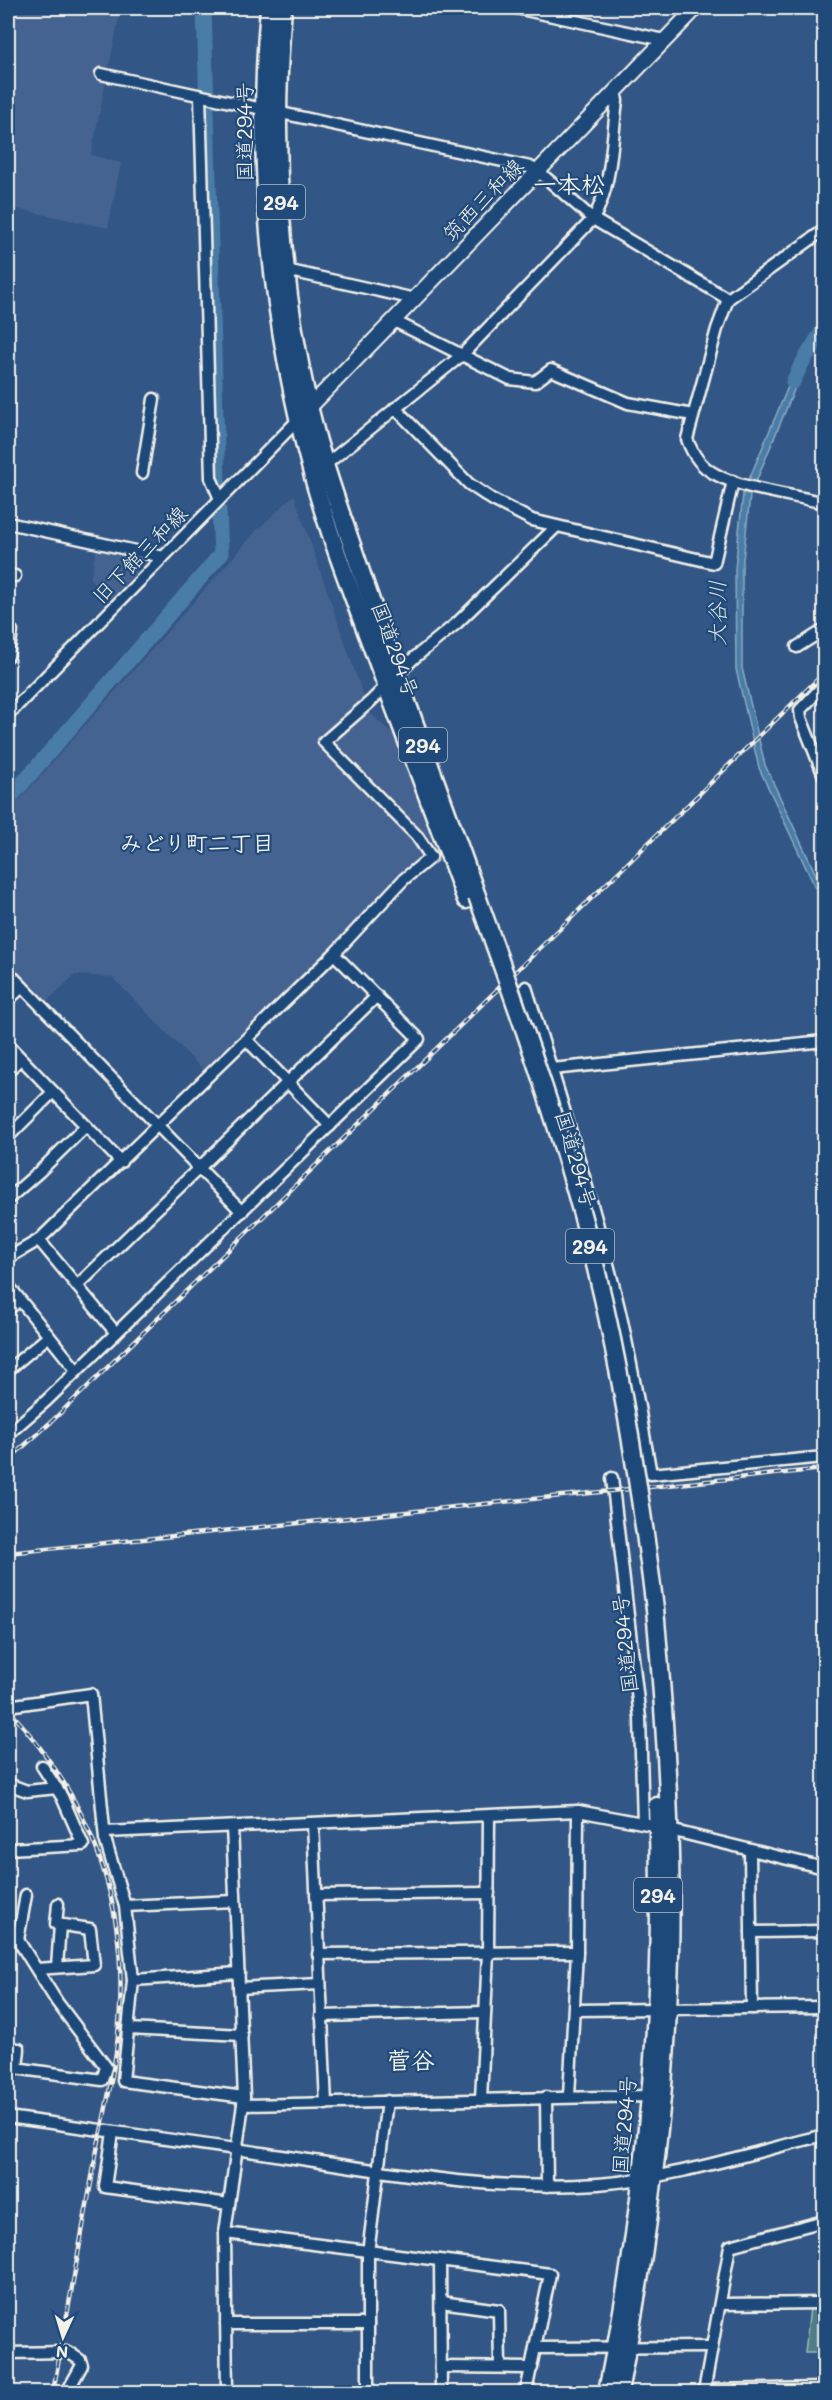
<svg xmlns="http://www.w3.org/2000/svg" width="832" height="2400" viewBox="0 0 832 2400" font-family="Mali,'Klee One',sans-serif">
<rect width="100%" height="100%" fill="#325686"/>
<filter id="ink" filterUnits="userSpaceOnUse"><feTurbulence type="fractalNoise" baseFrequency=".0167" numOctaves="2"/><feDisplacementMap in="SourceGraphic" scale="12" xChannelSelector="R" yChannelSelector="G"/><feConvolveMatrix kernelMatrix="1 2 1 2 8 2 1 2 1" color-interpolation-filters="sRGB"/></filter>
<g filter="url(#ink)">
<g fill="#446391">
<polygon points="8,8 121,8 91,155 121,163 108,228 8,207"/>
<polygon points="294,495 369,712 395,736 433,836 417,860 208,1070 204,1071 112,977 75,975 46,1002 8,963 8,813 256,531"/>
<polygon points="97,546 151,556 111,598 90,579"/>
</g>
<polygon fill="#4f7d87" stroke="#a2b7b8" stroke-width="1.5" points="810,2307 824,2307 824,2353 805,2353"/>
<polygon fill="#4a7ca7" stroke="#8eabc1" stroke-width="1.5" points="798,363 804,366 750,496 742,569 742,668 765,765 824,892 824,906 759,768 736,669 735,569 743,494"/>
<g fill="none" stroke-linecap="round" stroke-linejoin="round">
<g stroke="#4a7ca7" stroke-width="15">
<polyline points="204,8 218,482"/>
<polyline points="793,382 801,365 824,328"/>
<polyline points="8,800 221,554 219,510"/>
</g>
<g stroke="#f4f1e8" stroke-width="15">
<g id="minor">
<polyline points="516,8 664,40"/>
<polyline points="101,74 530,167 538,171 593,219 728,299"/>
<polyline points="200,96 211,478 220,499"/>
<path d="M824,230L728,299L717,329L687,439C692,453 701,467 715,474C741,489 794,495 824,503"/>
<polyline points="286,270 415,299"/>
<polyline points="394,321 510,379 535,382 551,370 628,403 693,415"/>
<polyline points="395,408 469,484 493,500 532,520 714,563 733,481"/>
<path d="M325,465L462,355L593,219C612,188 612,137 617,101L615,91"/>
<polyline points="142,473 154,399"/>
<polyline points="8,523 163,557"/>
<polyline points="8,575 15,576"/>
<polyline points="8,630 12,631 8,656"/>
<polyline points="797,647 824,630"/>
<polyline points="824,685 800,710 801,718 824,776"/>
<polyline points="8,715 299,419"/>
<polyline points="8,972 242,1212"/>
<path d="M526,987C559,1093 593,1199 619,1308C632,1363 641,1419 651,1474L824,1457"/>
<polyline points="8,1000 22,987"/>
<polyline points="247,1040 330,1126"/>
<polyline points="8,1045 121,1162"/>
<polyline points="552,1069 824,1041"/>
<polyline points="8,1071 20,1059"/>
<polyline points="8,1137 53,1092"/>
<polyline points="8,1199 40,1171 86,1126"/>
<polyline points="39,1240 116,1333"/>
<polyline points="8,1258 39,1240 334,954 404,879 431,857 417,836 324,742 371,701 414,658 457,623 556,527"/>
<polyline points="8,1285 77,1371"/>
<polyline points="77,1286 377,996"/>
<polyline points="8,1310 19,1300"/>
<polyline points="8,1370 49,1336"/>
<polyline points="8,1434 46,1401 419,1039 334,954"/>
<polyline points="612,1478 640,1718 643,1823"/>
<polyline points="8,1706 91,1694 105,1839 125,1906 133,1980 123,2081 244,2097"/>
<polyline points="8,1784 27,1791 57,1788"/>
<polyline points="313,1824 326,2104"/>
<polyline points="670,1830 824,1868"/>
<polyline points="105,1832 578,1811 658,1826"/>
<polyline points="8,1849 83,1845 62,1797 42,1766"/>
<polyline points="750,1851 752,2008"/>
<polyline points="316,1895 489,1893"/>
<polyline points="125,1906 234,1901"/>
<polyline points="8,1924 57,2002 106,2067 102,2080 8,2067"/>
<polyline points="751,1932 824,1931"/>
<polyline points="18,1940 26,1895"/>
<polyline points="318,1954 577,1952"/>
<polyline points="57,1967 60,1925"/>
<polyline points="37,1969 94,1965 90,1929 56,1924 58,1904"/>
<polyline points="133,1980 239,1973"/>
<polyline points="239,1988 320,1984"/>
<polyline points="575,2010 824,2007"/>
<polyline points="321,2016 485,2012"/>
<polyline points="129,2029 242,2035"/>
<polyline points="8,2048 19,2049 17,2068"/>
<polyline points="569,2096 577,1952 578,1811"/>
<polyline points="546,2097 547,2186"/>
<polyline points="481,2100 488,1953 489,1816"/>
<polyline points="243,2105 648,2096"/>
<path d="M8,2117C99,2130 191,2142 282,2156C386,2172 493,2192 598,2184C675,2178 750,2153 824,2135"/>
<polyline points="113,2132 105,2187 229,2204"/>
<polyline points="225,2233 550,2274 526,2392"/>
<polyline points="440,2260 441,2392"/>
<polyline points="441,2302 499,2310 500,2367"/>
<polyline points="720,2304 824,2303"/>
<polyline points="226,2324 368,2324"/>
<polyline points="535,2348 712,2347"/>
<polyline points="8,2353 68,2352 80,2360 82,2365 67,2392"/>
<polyline points="441,2367 532,2368"/>
<polyline points="704,2390 824,2388"/>
<polyline points="227,2392 225,2233 244,2097 232,1827"/>
<polyline points="368,2392 368,2253 387,2101"/>
<polyline points="704,2392 730,2246 824,2221"/>
</g>
</g>
<g stroke="#f4f1e8" stroke-width="18">
<polyline id="major" points="303,414 696,8"/>
</g>
<g stroke="#f4f1e8" stroke-width="21">
<g id="highway">
<path d="M269,8C255,165 271,325 313,477C331,542 357,606 380,669C409,746 438,823 466,900"/>
<path d="M283,8C271,147 280,298 316,434C327,475 342,516 356,557C394,670 437,783 477,896"/>
<path d="M607,2392C645,2205 666,1997 657,1806"/>
<path d="M619,2392C644,2266 662,2138 668,2009C675,1876 667,1742 655,1609"/>
</g>
</g>
<use href="#minor" stroke="#1f4a7a" stroke-width="10"/>
<use href="#major" stroke="#1f4a7a" stroke-width="14"/>
<use href="#highway" stroke="#1f4a7a" stroke-width="16"/>
<g stroke="#f4f1e8" stroke-width="4.5">
<g id="rail">
<polyline points="8,1460 51,1422 824,673"/>
<polyline points="8,1553 824,1469"/>
<path d="M8,1709C99,1809 134,1918 116,2052C111,2087 103,2121 96,2155C82,2234 67,2313 53,2392"/>
</g>
</g>
<use href="#rail" stroke="#1f4a7a" stroke-width="2" stroke-dasharray="7" stroke-linecap="butt"/>
<g stroke="#f4f1e8" stroke-width="21" stroke-linecap="butt">
<path id="highway-bridge" d="M477,896C517,1007 557,1118 587,1233C620,1357 639,1483 655,1609"/>
</g>
<use href="#highway-bridge" stroke="#1f4a7a" stroke-width="16"/>
</g>
</g>
<g text-anchor="middle" dominant-baseline="central" stroke-width="4.5" stroke-linejoin="round" paint-order="stroke">
<g fill="#1f4a7a" stroke="#b4bfc7" stroke-width="1.5">
<rect x="257" y="185" width="48" height="34" rx="4.5"/>
<rect x="399" y="728" width="48" height="34" rx="4.5"/>
<rect x="566" y="1229" width="48" height="34" rx="4.5"/>
<rect x="634" y="1878" width="48" height="34" rx="4.5"/>
</g>
<g font-size="20" font-weight="bold" fill="#f4f1e8">
<text x="281" y="202">294</text>
<text x="423" y="745">294</text>
<text x="590" y="1246">294</text>
<text x="658" y="1895">294</text>
</g>
<g font-size="21" fill="#f4f1e8" stroke="#1f4a7a">
<text transform="translate(243 132) rotate(-90)">国道294号</text>
<text transform="translate(482 199) rotate(-46)">筑西三和線</text>
<text transform="translate(139 554) rotate(-46)">旧下館三和線</text>
<text transform="translate(396 649) rotate(70)">国道294号</text>
<text transform="translate(577 1159) rotate(74)">国道294号</text>
<text transform="translate(624 1644) rotate(-96)">国道294号</text>
<text transform="translate(623 2125) rotate(-85)">国道294号</text>
</g>
<g font-size="22" font-style="italic" fill="#dadfde" stroke="#1f4a7a">
<text transform="translate(716 613) rotate(-90)">大谷川</text>
</g>
<g font-size="22" font-weight="bold" fill="#f4f1e8" stroke="#1f4a7a">
<text x="197" y="842">みどり町二丁目</text>
</g>
<g font-size="24" font-weight="bold" fill="#f4f1e8" stroke="#1f4a7a">
<text x="569" y="183">一本松</text>
<text x="411" y="2059">菅谷</text>
</g>
</g>
<rect width="832" height="2400" fill="none" stroke="#1f4a7a" stroke-width="30"/>
<rect x="15" y="15" width="802" height="2370" fill="none" stroke="#f4f1e8" stroke-width="2" filter="url(#ink)"/>
<g transform="translate(63 2337) rotate(184)" stroke="#1f4a7a" stroke-width="4.5" paint-order="stroke">
<path d="M0-4.5L10 22L0 15L-10 22Z" fill="#f4f1e8"/>
<text y="-9" font-size="16" font-weight="bold" text-anchor="middle" fill="#f4f1e8">N</text>
</g>
</svg>
